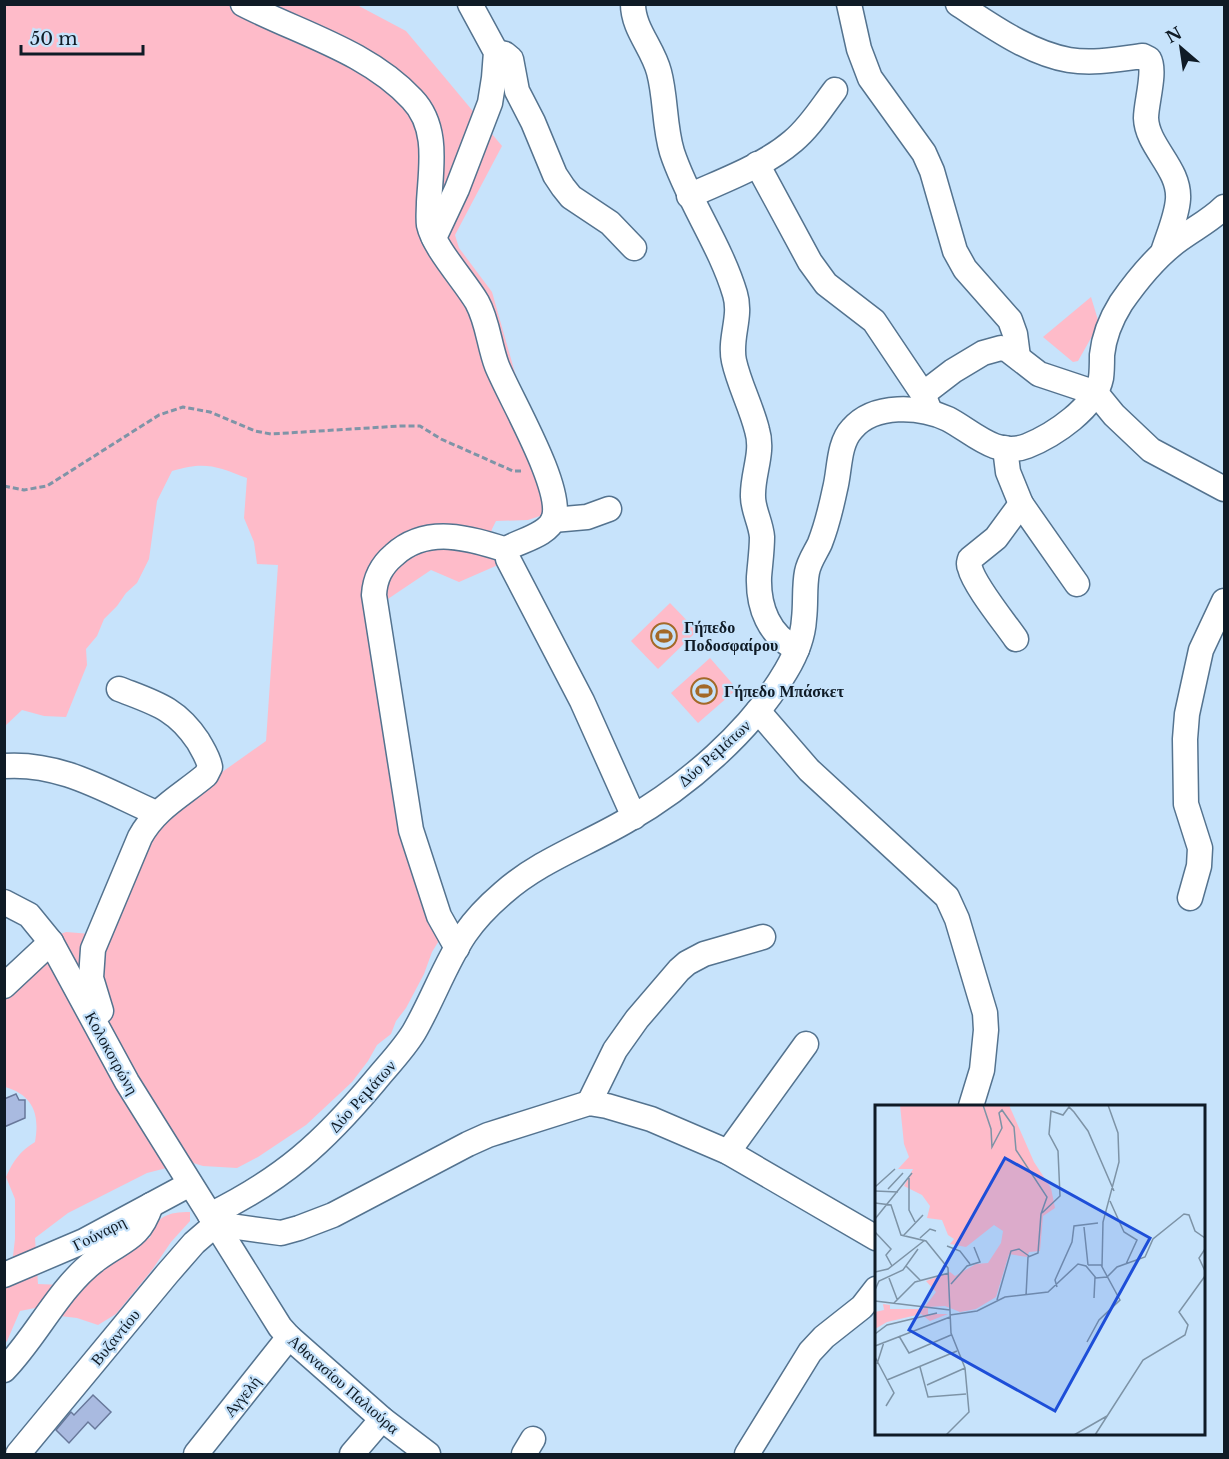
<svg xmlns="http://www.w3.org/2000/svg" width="1229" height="1459" viewBox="0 0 1229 1459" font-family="'Libre Baskerville',serif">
<rect width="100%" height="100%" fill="#c7e3fb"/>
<g fill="#febbc9">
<path d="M5,5H357L406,31L502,146L455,235L459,248L492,292L515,373L539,435L560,476L559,499L546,514L528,520L496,521L492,529L488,546L498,565L459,582L431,570L370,611L443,934L432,952L424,974L406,1008L396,1021L391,1034L377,1045L368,1061L352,1082L306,1125L258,1157L237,1168L203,1166L190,1162L147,1173L68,1213L35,1238L38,1284L62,1285L135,1239L150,1238C156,1216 168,1212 190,1212V1221L171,1242L152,1270L116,1314L98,1325L77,1318L60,1316L40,1307L20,1311L7,1341L5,1343V1276L11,1273L15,1239V1199L6,1177C13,1161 20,1151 35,1142C40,1114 33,1095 5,1087V1000L55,936L66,932L91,934L148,840L191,794L266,741L278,565L257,564L254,542L244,518L247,478C216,466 205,461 172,471L157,501L149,559L137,583L126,593L117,606L104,619L97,636L86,649L87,665L66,717L44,716L22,710L5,726Z"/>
<polygon points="1091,297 1098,320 1095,331 1078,361 1073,362 1043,337"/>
<polygon points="670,603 697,631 658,669 631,641"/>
<polygon points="710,658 737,689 698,723 671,693"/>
</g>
<g fill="#a9bae0" stroke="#68789a" stroke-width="1.5">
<polygon points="16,1094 19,1100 25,1100 25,1118 4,1127 4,1099"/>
<polygon points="93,1395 111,1412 95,1429 88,1422 69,1443 56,1430 71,1412 74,1415"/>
</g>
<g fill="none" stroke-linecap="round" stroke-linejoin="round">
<g stroke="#54738f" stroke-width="27">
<g id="minor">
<path d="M243,4C299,33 367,51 412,99C439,127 431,167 429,202C429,210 428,218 429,225C434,248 464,280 477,302C488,322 489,345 497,366C510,398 563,487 554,518C549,534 523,540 510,547L507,550L508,559L582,701L634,817"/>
<path d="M633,4C633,29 653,48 659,72C666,98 664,126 672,152C688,201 720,244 735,294C742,317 729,338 734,361C739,384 751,406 757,430C764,453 752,474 753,497C753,510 761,523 762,537C762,550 760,564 759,577C758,607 769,636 797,649"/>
<polyline points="849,4 859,49 870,78 924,153 932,171 955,251 965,269 1010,320 1015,334 1018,357"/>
<path d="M958,4C992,26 1029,53 1069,60C1094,64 1119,59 1143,56L1149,59C1156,71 1146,103 1146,118C1147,147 1180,168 1178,199C1177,216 1168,236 1163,252"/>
<polyline points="496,52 505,54 511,59 517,91 533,122 555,175 563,187 571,197 610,223 634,248"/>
<polyline points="757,164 810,262 826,284 874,321 923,394 929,409"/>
<path d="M689,196C724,180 764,166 793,141C810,127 822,107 835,90"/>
<polyline points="434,238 457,189 490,103 494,78 496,52 470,4"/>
<polyline points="923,394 953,371 983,353 1001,348 1008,350 1039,374 1096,393 1114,415 1151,450 1224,489"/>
<polyline points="1005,448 1008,472 1021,504 1077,584"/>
<polyline points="553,520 587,517 609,509"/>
<path d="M1016,639C1005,623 974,585 970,568C968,564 969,563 970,559L996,538L1021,504"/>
<polyline points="758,711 809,770 947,897 957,919 985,1013 986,1030 982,1070 971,1106"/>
<path d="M4,766C61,762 106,791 156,813"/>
<polyline points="1190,898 1199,866 1200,848 1186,804 1185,739 1187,714 1201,650 1224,601"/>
<polyline points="4,902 29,915 51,942 127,1082 280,1327 289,1337 382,1419 428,1454"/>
<path d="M457,948L439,916L411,830L374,595C375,578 381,566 394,555C427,525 469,538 507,550"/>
<polyline points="4,986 51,942"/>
<path d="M101,1011L91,978L93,949L140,837C156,808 181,796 206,775L210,767C208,757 203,750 198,741C176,708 155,703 119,689"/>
<polyline points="589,1103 615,1050 637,1019 679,970 687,963 704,954 763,937"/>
<polyline points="728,1152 806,1044"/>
<path d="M210,1215C283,1179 323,1143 375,1081C388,1065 403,1050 414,1032C432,1001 446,962 465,934C476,918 489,905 503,893C539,861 585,845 626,821C686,787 751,731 786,671C795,656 803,637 804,619C806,603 804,587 807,572C809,561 816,552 820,543C827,525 831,508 835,489C840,470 838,444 852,429C874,403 920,406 948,419C973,432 996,458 1027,446C1054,435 1095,408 1101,378C1102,371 1102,363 1102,355C1104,336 1111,319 1121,303C1137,280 1156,256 1180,239C1195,228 1211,220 1224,207"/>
<polyline points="4,1275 84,1241 190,1184"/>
<path d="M4,1370C38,1335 58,1288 97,1259C124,1239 139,1240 151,1205"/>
<polyline points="18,1454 167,1274 194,1243 216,1224 281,1233 299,1228 333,1215 468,1144 488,1135 589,1103 607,1106 651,1119 728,1152 876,1238"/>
<polyline points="196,1454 289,1337"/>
<polyline points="352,1454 382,1419"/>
<polyline points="524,1454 533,1439"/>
<polyline points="747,1454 810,1352 824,1337 862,1307 876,1289"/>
</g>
</g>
<polyline stroke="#7f94a7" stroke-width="3" stroke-dasharray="6 3" stroke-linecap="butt" points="4,486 24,490 47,486 159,415 183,407 210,412 255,431 271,434 400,426 420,426 441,439 513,471 524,471"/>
<use href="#minor" stroke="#fff" stroke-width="24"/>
</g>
<defs>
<g id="stadium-ring" transform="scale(1.35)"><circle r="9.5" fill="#c7e3fb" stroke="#a36928" stroke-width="1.5"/><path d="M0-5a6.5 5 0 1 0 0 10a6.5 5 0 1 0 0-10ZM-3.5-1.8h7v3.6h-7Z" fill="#a36928"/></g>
</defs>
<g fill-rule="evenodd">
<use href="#stadium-ring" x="664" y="636"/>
<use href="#stadium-ring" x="704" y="691"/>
</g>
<g text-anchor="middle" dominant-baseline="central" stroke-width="4.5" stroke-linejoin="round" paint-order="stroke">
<g font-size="16" font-weight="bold" fill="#0f1b26" stroke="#c7e3fb" text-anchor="start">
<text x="684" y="627">Γήπεδο<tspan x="684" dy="18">Ποδοσφαίρου</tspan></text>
<text x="724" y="691">Γήπεδο Μπάσκετ</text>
</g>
<g font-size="16" fill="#0f1b26" stroke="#c7e3fb">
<text transform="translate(714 753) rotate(-42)">Δύο Ρεμάτων</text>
<text transform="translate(112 1053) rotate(61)">Κολοκοτρώνη</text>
<text transform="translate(362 1096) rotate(-48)">Δύο Ρεμάτων</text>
<text transform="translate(99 1233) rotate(-27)">Γούναρη</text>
<text transform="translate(115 1337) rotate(-51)">Βυζαντίου</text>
<text transform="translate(344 1384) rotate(41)">Αθανασίου Παλιούρα</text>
<text transform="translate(242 1396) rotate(-51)">Αγγελή</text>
</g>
</g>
<g transform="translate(875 1105)">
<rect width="330" height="330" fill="#c7e3fb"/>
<path d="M25,0H134L159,57L176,83L180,103L168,111L165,146L154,147L152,152L134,149L121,192L101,204L85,207L70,201L53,202V209H73L55,216L46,209L12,217L0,224V207L9,205L8,199L15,200V204H48L61,187L51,176L75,167L80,171L101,159L113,158L126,138L128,126L119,120L91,142L75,139L79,134L73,130L67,115L52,113L55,101L47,90L29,81L38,64H23L34,52L29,39Z" fill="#febbc9"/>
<path fill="none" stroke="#7d93a6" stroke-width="1.5" d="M108,0L116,24L117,42L127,23L124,8L127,5L139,22L141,45L172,92L166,109L163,148L153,152L151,191M34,71V105L40,117M0,82L20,64M13,84L28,68M0,86L23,87M235,96L249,127L262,135L251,159M0,98L16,100L26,130L51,136L73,163L76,228L90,263L94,307L71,330M167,108L185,91L183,46L174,29L176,6L188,10L194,2L199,7L213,26L239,86M0,114L37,68M209,122L213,160M0,127L16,144L11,150L17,161M28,131L48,110M45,133L55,124L61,126M72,141L85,146L95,159M330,144L324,153L330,166M31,161L45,175M227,162L228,117L244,57L243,28L233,0M0,167L13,164L50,135M14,173L22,194M76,179L92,161L105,157L99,142M182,182L180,175L197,137L199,121L223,118M0,185L4,176L28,165L43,144M219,193L220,172M122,195L136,146L144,144L154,151M0,196L75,205M19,198L40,177L74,168M75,210L102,206L130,192L173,187L203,159L211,161L221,173L232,172L242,162L270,152L278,134L309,109L314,110L320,126L330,133M0,229L12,220L62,208M24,231L34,248L76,230M212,237L224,215L245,195L226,160H213M0,241L75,212M0,252L19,288L11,301M2,259L9,237M45,262L53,292L91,289M12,275L82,246M52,280L90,263M199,330L232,311M220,330L268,255L310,230L313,220L304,207L330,171"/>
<path fill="#1d4ed8" fill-opacity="0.15" stroke="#1d4ed8" stroke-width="3" d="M130,53L275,133L180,306L34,225Z"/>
<rect width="330" height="330" fill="none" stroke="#0f1b26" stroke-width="3"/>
</g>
<rect width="1229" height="1459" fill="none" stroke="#0f1b26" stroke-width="12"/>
<g transform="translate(1181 48) rotate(331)" stroke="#c7e3fb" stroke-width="4.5" paint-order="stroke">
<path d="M0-4.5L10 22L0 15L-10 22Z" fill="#0f1b26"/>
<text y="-9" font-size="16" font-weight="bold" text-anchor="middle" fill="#0f1b26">N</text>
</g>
<path d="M21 45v9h122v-9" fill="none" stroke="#0f1b26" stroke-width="3"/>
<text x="30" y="45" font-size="18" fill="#0f1b26" stroke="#c7e3fb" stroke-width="4.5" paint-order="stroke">50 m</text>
</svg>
